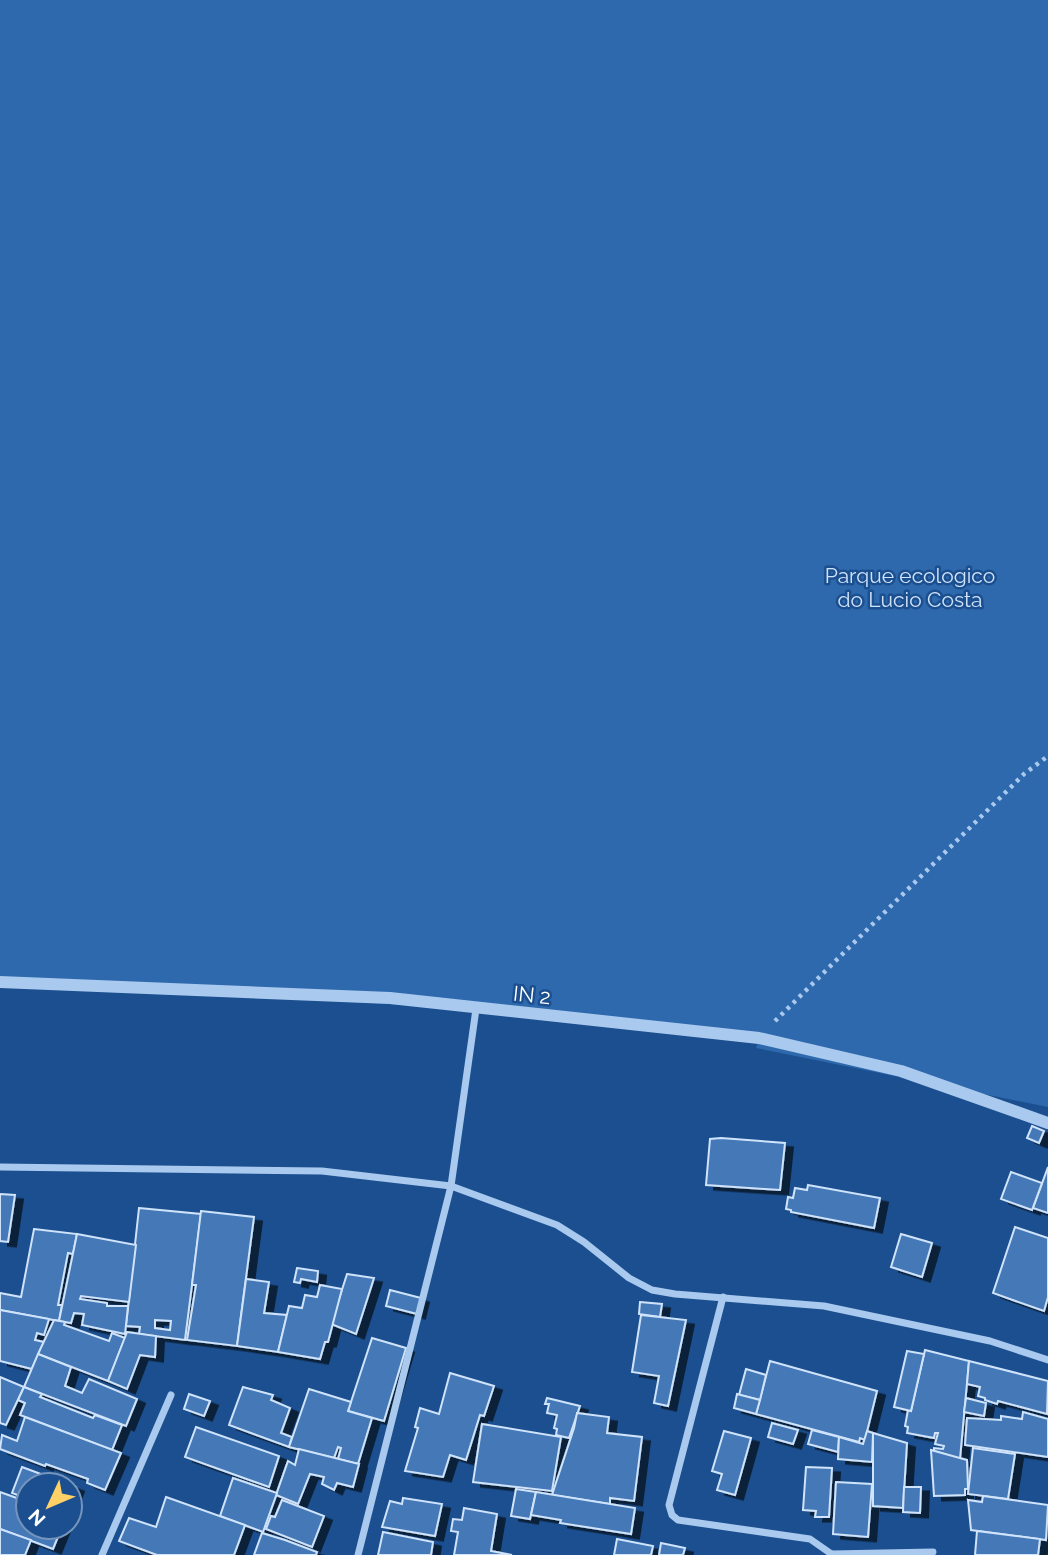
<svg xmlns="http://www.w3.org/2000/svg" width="1048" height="1555" viewBox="0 0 1048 1555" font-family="Raleway,sans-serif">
<defs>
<filter id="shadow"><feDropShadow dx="8" dy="4.5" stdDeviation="0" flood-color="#0009"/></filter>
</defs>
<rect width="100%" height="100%" fill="#1b4f8f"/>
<polygon fill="#2e69ad" points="0,0 1048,0 1048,1107 756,1048 759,1038 476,1009 0,982"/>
<g fill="#4478b7" stroke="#cfe3fa" stroke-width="2" fill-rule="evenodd" filter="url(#shadow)">
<polygon points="1032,1126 1044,1131 1039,1143 1027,1138"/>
<polygon points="721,1138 785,1143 780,1190 706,1185 710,1139"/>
<polygon points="1048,1167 1048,1213 1033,1208"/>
<polygon points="1011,1172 1042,1183 1032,1210 1001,1199"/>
<polygon points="808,1185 880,1198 874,1228 791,1212 791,1210 786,1209 788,1197 793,1198 795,1188 807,1190"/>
<polygon points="0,1194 15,1195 8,1242 0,1241"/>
<path d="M139,1208L201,1214L185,1340L139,1334L140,1327L126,1326ZM155,1320L171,1321L170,1330L155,1328Z"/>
<polygon points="201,1211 254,1217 237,1346 187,1340 196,1285 192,1285"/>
<polygon points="1015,1227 1048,1238 1048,1297 1044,1311 993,1293"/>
<polygon points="34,1229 77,1234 73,1254 68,1253 58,1305 62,1305 59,1321 0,1310 0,1293 21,1297"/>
<polygon points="77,1234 136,1245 129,1302 81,1296 80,1299 107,1303 107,1306 128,1306 125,1334 82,1325 84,1314 74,1313 71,1323 59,1321"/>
<polygon points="901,1234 932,1243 922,1277 891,1267"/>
<polygon points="297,1268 318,1271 317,1282 301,1279 300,1283 294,1282"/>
<polygon points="347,1274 374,1278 356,1334 331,1324"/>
<polygon points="246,1279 269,1282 264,1313 287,1315 278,1352 237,1346"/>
<polygon points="320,1285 342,1289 328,1342 325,1342 320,1359 278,1352 289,1306 302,1308 305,1295 317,1297"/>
<polygon points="390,1290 421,1298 417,1314 386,1306"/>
<polygon points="640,1302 662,1304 660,1317 639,1314"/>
<polygon points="0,1310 49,1319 44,1335 37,1333 35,1340 44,1342 32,1369 0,1361"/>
<polygon points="641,1315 686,1320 668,1406 654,1403 659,1376 632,1372"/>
<polygon points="54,1320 65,1322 64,1325 109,1341 112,1333 125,1338 108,1381 38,1354"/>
<polygon points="127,1332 156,1336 155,1357 140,1355 127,1389 108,1381"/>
<polygon points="372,1338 406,1348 384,1421 348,1411"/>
<polygon points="925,1350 969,1361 960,1459 934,1451 934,1448 943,1449 944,1446 935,1444 938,1433 935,1433 934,1438 907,1433 908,1427 905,1426 908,1410 911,1411"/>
<polygon points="907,1351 924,1354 911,1411 894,1407"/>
<polygon points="38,1354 71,1367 65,1386 82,1393 89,1379 137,1399 126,1426 24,1387"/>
<polygon points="770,1361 877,1391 865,1440 860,1438 859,1442 756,1414"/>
<polygon points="969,1361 1048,1381 1047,1414 998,1401 997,1404 985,1400 985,1398 978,1396 980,1387 967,1384"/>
<polygon points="746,1369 766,1375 760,1400 739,1395"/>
<polygon points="450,1373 494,1386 484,1416 480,1415 466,1460 450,1455 443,1477 405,1471 418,1428 415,1427 420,1408 439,1414"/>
<polygon points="0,1377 24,1387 6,1425 0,1423"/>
<polygon points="24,1387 42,1394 40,1397 93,1418 95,1415 122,1425 112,1450 20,1415 25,1403 18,1400"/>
<polygon points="243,1387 273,1395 271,1400 290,1408 281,1433 292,1437 289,1447 229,1425"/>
<polygon points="309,1389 351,1402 348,1411 372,1418 358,1464 338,1459 341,1448 338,1447 334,1458 289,1447"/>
<polygon points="189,1394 210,1401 204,1416 184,1409"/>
<polygon points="737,1394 760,1400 756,1414 734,1408"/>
<polygon points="547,1398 580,1406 569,1438 556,1435 557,1429 554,1428 557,1415 547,1413 549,1404 545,1404"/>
<polygon points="966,1398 986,1403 984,1416 964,1412"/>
<polygon points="1023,1412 1048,1419 1048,1457 965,1445 967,1418 1001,1420 1001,1416 1022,1419"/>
<polygon points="577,1413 609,1417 607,1433 642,1437 634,1501 610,1498 610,1504 552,1495 574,1428"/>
<polygon points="25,1417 121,1453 105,1490 87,1483 88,1479 46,1464 45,1466 0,1449 2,1435 17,1441"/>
<polygon points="772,1423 798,1430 793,1444 768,1437"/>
<polygon points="482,1424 561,1437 552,1491 473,1482"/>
<polygon points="196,1427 279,1456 269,1487 185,1457"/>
<polygon points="812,1430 839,1437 838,1452 808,1444"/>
<polygon points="724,1431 751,1438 735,1495 717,1490 722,1474 712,1471"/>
<polygon points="867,1431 873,1433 872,1462 838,1459 839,1437 863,1444"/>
<polygon points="873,1433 907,1443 903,1508 873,1506"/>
<polygon points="973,1448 1015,1454 1008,1499 968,1494"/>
<polygon points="299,1449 359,1464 353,1487 337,1483 334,1490 322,1484 324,1477 310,1474 298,1504 276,1495 288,1461 295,1465"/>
<polygon points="931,1450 967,1460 968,1489 965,1489 965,1495 934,1496"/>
<polygon points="22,1467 76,1487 70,1503 70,1485 28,1485 28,1499 12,1493"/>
<polygon points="806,1467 832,1468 829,1517 815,1517 816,1511 803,1510"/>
<polygon points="233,1478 277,1493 263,1532 220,1516"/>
<polygon points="836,1482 872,1484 868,1537 833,1534"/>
<polygon points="904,1487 921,1487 920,1513 903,1512"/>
<polygon points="516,1489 536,1492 530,1519 511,1516"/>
<polygon points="0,1492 28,1502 28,1527 62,1527 53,1549 0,1529"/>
<polygon points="536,1492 635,1508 631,1534 560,1523 561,1520 531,1515"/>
<polygon points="983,1496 1048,1505 1046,1540 971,1530 968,1500 982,1502"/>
<polygon points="166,1497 245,1525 234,1555 157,1555 119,1541 129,1518 156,1527"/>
<polygon points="403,1498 442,1504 435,1536 382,1527 390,1501 402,1504"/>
<polygon points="282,1500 324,1516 312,1547 266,1529 271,1516 275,1517"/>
<polygon points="464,1508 497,1514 491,1551 512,1555 454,1555 458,1532 451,1531 453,1519 462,1520"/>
<polygon points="0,1529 31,1540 25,1555 0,1555"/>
<polygon points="977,1531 1040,1539 1038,1555 975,1555"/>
<polygon points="383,1532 433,1542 431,1555 378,1555"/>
<polygon points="262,1533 285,1540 317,1552 316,1555 254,1555"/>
<polygon points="617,1539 653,1546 651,1555 614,1555"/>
<polygon points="661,1543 685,1548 683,1555 659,1555"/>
</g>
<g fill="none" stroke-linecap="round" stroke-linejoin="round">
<polyline stroke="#a9c9ee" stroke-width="4.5" stroke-dasharray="3.5 5" stroke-linecap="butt" points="775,1021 1024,774 1048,756"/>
<g stroke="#a9c9ee" stroke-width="7">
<polyline points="0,1167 322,1171 451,1186 557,1225 584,1242 629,1278 652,1290 675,1294 824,1306 990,1341 1048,1360"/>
<polyline points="723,1297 669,1505 672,1515 678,1520 810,1539 833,1555"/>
<polyline points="832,1554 933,1552"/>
<polyline points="102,1555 171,1395"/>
<polyline points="358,1555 451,1186 476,1009"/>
</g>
<polyline stroke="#a9c9ee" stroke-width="12" points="0,982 390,998 759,1038 901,1071 1048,1123"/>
</g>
<g text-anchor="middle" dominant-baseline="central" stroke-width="5" stroke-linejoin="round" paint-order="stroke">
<g font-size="21" fill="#cfe3fa" stroke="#1b4f8f">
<text x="910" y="575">Parque ecologico<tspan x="910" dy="24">do Lucio Costa</tspan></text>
</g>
<g font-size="21" fill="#fff" stroke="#1b4f8f">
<text transform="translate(532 995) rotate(6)">IN 2</text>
</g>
</g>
<g transform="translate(49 1506) rotate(226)"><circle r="33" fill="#1b4f8f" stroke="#7695bc" stroke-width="2"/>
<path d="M0-5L12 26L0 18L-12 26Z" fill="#ffd166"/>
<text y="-10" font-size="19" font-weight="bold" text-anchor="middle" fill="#ffffff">N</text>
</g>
</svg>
